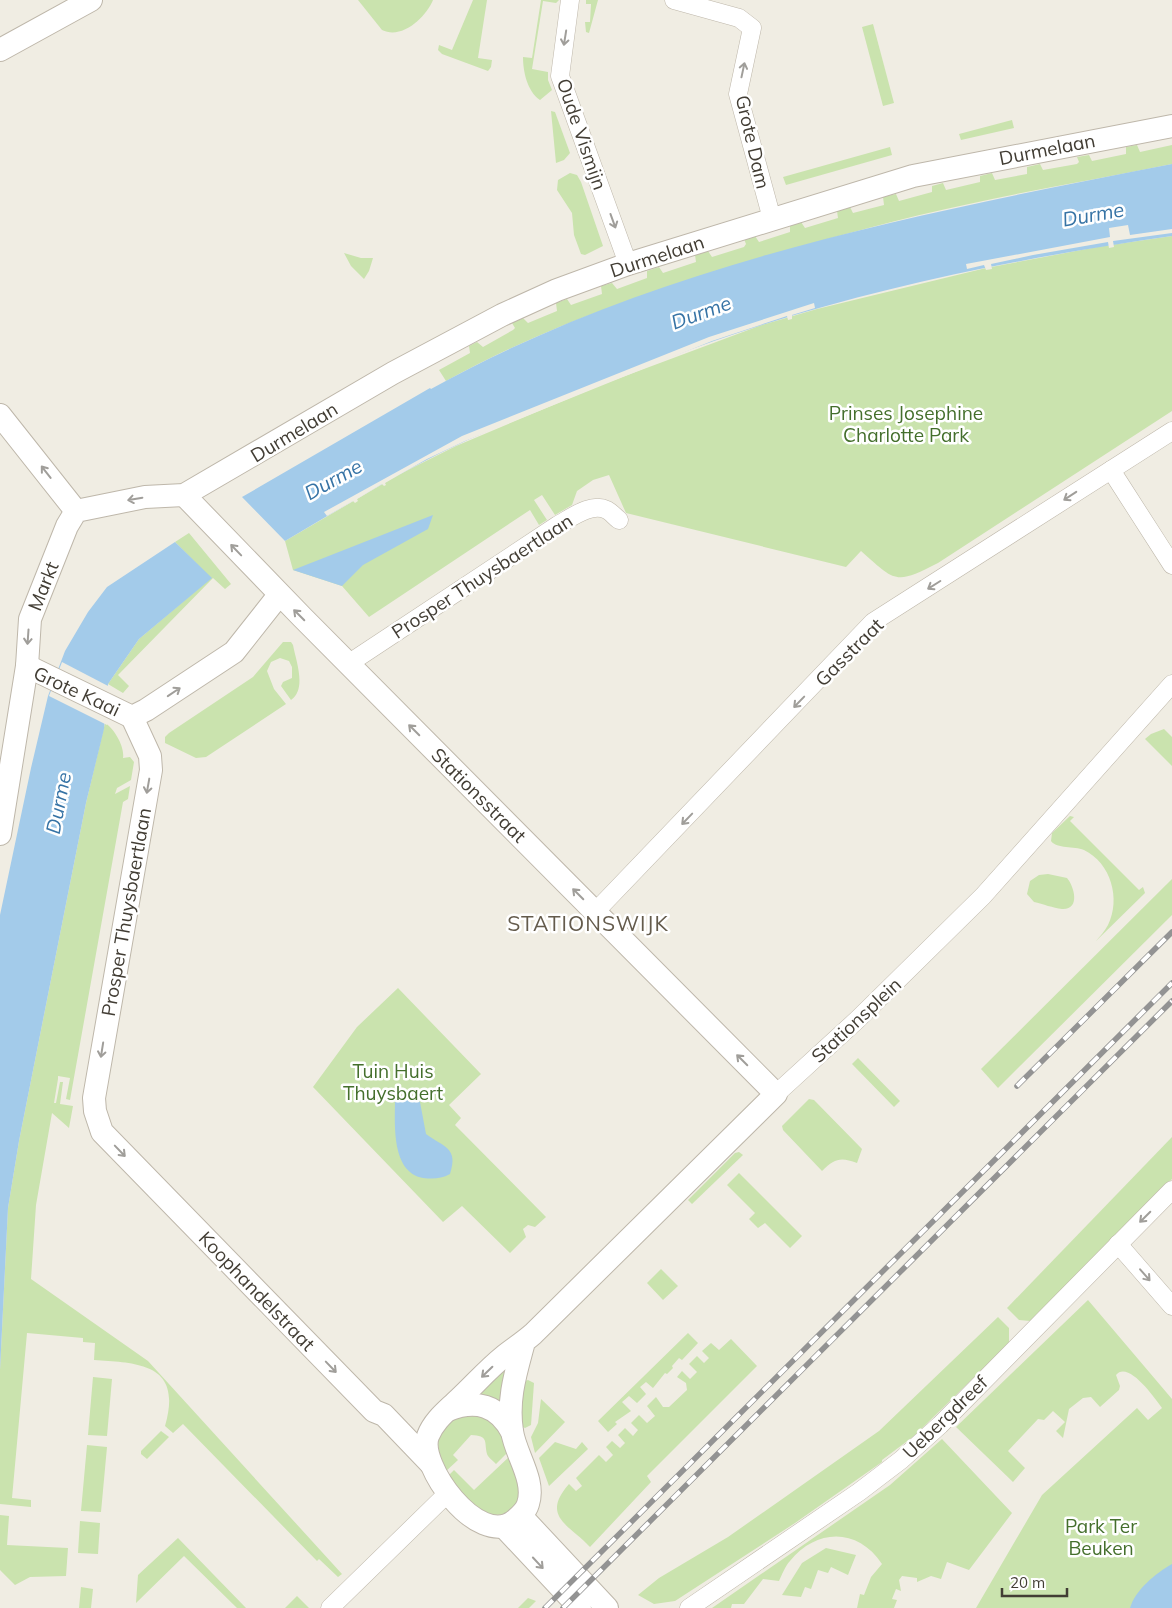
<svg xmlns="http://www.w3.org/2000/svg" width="1172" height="1608" viewBox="0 0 1172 1608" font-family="Mulish,sans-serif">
<rect width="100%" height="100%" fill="#f0ede3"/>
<g fill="#cae3ae">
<path d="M358,0H433C426,17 402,40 382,30Z"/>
<polygon points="473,0 487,0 478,58 492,60 491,67 488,71 442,54 438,50 439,45 452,50"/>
<path d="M541,0H559L556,3L543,1L532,69L548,72V80L552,90L540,100C527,91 523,71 523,57L532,58Z"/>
<polygon points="586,0 598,0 589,33 586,32 585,22 590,22 591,4 586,4"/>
<polygon points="873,24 894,103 883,106 862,27"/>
<polygon points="551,111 555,112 570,153 564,160 556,163"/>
<polygon points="1012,120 1014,128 961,140 959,134"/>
<path d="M1137,145L1140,152L1172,145V164C1104,178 1036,189 969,204C888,221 808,244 729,268C631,298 534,332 446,381L439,370L470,353L469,346L477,342L483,347L513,330L515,328L512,323L523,318L528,323L557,311L556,303L567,299L571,305L602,294L601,286L612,283L617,289L647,278V271L659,267L663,273L696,262L695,255L708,251L712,257L744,247L746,244L744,239L755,236L759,242L790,232V225L801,222L805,228L838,218L837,211L850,207L853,213L884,205L883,197L896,194L899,201L932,192V186L943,183L946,190L980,182V176L992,173L995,180L1027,174V167L1040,164L1043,170L1077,164L1079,162L1077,157L1089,155L1092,161L1126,154V147Z"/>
<polygon points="890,147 892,155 786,185 783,177"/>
<polygon points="570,173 577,175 581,182 603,246 585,255 581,254 574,235 572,213 557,190 558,180"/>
<path d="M1172,236V411L938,563C895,585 896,582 861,551L846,567L626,513L609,475L593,480L577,491L572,505L555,515L542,495L534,500L547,520L539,525L530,510L369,617L342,586L293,570L285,541L398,475L456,446L601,385L759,326L817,309L986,268L1097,247Z"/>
<polygon points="344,253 361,258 373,258 369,271 364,279 351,266"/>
<polygon points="189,533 231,584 225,589 213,578 118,675 129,686 123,693 108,684 139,639 211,578 175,542"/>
<path d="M283,642H291L293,645C296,661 307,689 291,700L281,686L283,682L292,678V667L289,661L280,658L271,662L267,671L274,689L286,704L206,757L196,758L165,743V737L169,733L253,677Z"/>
<path d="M105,723C114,728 125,747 123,758L130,757L134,762L131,780L117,788L115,794L130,786L128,799L123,802L70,1100L66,1099L70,1078L58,1076V1079L54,1103H56L60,1082H63L60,1104L73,1106L69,1128L52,1113L36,1205L31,1279L148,1361L342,1574L338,1577L319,1559L317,1561L183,1424L173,1433L165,1426C183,1364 140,1363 94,1360L95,1343L83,1342V1338L27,1333L12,1498L31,1500V1507L0,1504V1370L8,1208L19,1141L86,803Z"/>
<polygon points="1164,729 1172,737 1172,766 1145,739 1151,734"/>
<path d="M1070,816L1074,817L1070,821L1139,890L1143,887L1145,893L1096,941C1100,936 1105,931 1108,925C1121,899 1111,863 1084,850C1074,846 1057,849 1051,841L1052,833Z"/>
<path d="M1048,874L1067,878C1074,886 1081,910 1062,909C1053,908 1043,904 1034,902L1027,894L1030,881L1039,875Z"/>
<polygon points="1172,879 1172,915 998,1088 981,1069"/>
<polygon points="398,988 481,1074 449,1105 461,1118 455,1125 546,1217 535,1227 528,1225 523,1229 526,1237 510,1253 462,1206 443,1222 313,1087 357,1027"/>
<polygon points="858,1058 900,1101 894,1107 852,1064"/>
<path d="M809,1099L814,1100L862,1149L857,1163C841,1157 835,1158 822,1171L783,1130L782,1126Z"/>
<polygon points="1172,1137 1172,1179 1030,1321 1019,1320 1007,1308"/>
<polygon points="739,1152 743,1155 692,1204 688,1200 735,1153"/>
<polygon points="739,1173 802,1236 790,1248 765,1223 758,1228 749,1219 755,1213 727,1185"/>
<polygon points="661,1269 678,1286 663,1300 647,1283"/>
<path d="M1088,1300L1172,1399V1608H976L1042,1495L1137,1408L1148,1420L1162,1408C1154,1397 1128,1360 1116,1375L1120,1386L1119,1390L1100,1407L1091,1397L1083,1398L1069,1409L1063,1438L1056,1431L1065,1422L1053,1411L1044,1420L1038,1419L1008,1451L1025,1468L1013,1482L956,1427Z"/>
<polygon points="998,1317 1009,1328 1009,1343 914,1436 882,1460 882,1462 795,1523 675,1601 654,1604 638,1595 659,1578 728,1537 879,1431"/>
<polygon points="688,1333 698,1343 682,1360 679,1358 672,1366 673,1368 667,1374 665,1373 653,1388 646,1382 640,1387 646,1394 637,1403 629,1396 622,1402 631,1411 615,1422 617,1424 608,1432 598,1421"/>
<path d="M731,1339L757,1366L647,1476L651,1482L590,1547C570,1525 540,1517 569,1484L576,1491L582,1486L576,1478L599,1455L606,1462L613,1455L606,1447L612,1441L620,1448L625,1443L618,1435L625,1428L633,1436L638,1430L631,1423L639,1415L647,1423L655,1416L647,1406L656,1397L663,1407H669L687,1390L686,1383L677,1377L682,1371L690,1379L697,1372L689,1364L697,1356L704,1363L709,1358L702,1351L711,1343L719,1350Z"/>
<polygon points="507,1361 502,1403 478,1394"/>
<polygon points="93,1377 112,1379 107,1436 88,1435"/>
<polygon points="528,1380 534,1383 531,1425 525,1428 521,1426 518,1412 525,1381"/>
<polygon points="541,1399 565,1422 535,1453 531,1437 538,1423"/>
<path d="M457,1413L493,1418L509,1451L496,1464C493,1461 488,1457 487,1454C484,1441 489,1436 471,1435L453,1455L458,1460L445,1472C434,1440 435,1438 457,1413Z"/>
<polygon points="161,1431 169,1437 147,1459 141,1454 141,1451"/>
<path d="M942,1439L1012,1513L969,1570L947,1562L941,1579L931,1576L917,1582V1578L902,1576L899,1580L901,1591L896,1589L892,1599L897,1600L894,1608H857L860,1594L864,1595L871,1577L882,1564C858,1528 817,1528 790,1561C785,1566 782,1575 779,1581L763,1579L744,1604H732L731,1608H712L890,1485Z"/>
<polygon points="555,1442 576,1449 582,1442 588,1449 549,1486 539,1458"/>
<polygon points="87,1445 107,1447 101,1512 81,1511"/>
<path d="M510,1456L521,1495C510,1517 501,1516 479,1514L448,1476L454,1470L474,1490Z"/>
<polygon points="0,1515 9,1516 7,1545 68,1548 66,1576 30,1577 15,1585 0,1570"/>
<polygon points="80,1521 100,1523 98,1554 78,1553"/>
<polygon points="178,1538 246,1608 237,1608 184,1556 136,1603 138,1575"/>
<polygon points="826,1548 856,1555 848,1575 831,1567 828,1573 818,1570 811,1589 805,1587 801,1597 782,1595 802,1563"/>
<polygon points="81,1587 93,1589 91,1608 79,1608"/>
<polygon points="297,1596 309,1608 285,1608"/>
<polygon points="528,1598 536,1601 529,1608 518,1608"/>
</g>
<g fill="#a3cbea">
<path d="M1172,164V236C1033,256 894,283 759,326C698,345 637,370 577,394C536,411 495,427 455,446C396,474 341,508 285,541L242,497L430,388L431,389C655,264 921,213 1172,164Z"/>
<polygon points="433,515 428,529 363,565 342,586 293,570"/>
<polygon points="175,542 212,578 139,639 108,684 104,729 86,803 19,1141 8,1208 0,1370 0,915 31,768 48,696 65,651 88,612 107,587"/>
<path d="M408,1094L420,1102L426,1134C443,1147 459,1147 450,1174C441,1179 433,1179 423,1178C391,1172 395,1124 395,1099Z"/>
<path d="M1172,1564V1608H1130C1135,1590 1156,1573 1172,1564Z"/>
</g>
<g fill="#f0ede3">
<polygon points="1128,225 1130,235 1172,229 1172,233 1113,241 1114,247 1109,248 1108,242 1033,255 991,264 992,269 986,270 984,265 967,269 966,264 1110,237 1109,228"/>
<polygon points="814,303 815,308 792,315 792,319 788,320 787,316 712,341 465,441 427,459 385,483 386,485 384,486 382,484 357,499 358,501 355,503 353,501 327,516 324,512 462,436 709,337"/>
<polygon points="62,662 110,687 107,725 49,696"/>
</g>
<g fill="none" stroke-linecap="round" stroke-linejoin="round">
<g stroke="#beb7aa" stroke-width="19">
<g id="minor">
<polyline points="570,0 560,76 628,264"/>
<polyline points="674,0 739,18 752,28 738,94 772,219"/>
<polyline points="1111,470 1172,565"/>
<path d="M348,664L558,525C571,518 591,502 607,510C611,512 615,517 619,520"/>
<polyline points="596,911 873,622 1172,431"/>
<polyline points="776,1094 858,1019 983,896 1172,684"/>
<polyline points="1118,1244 1172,1306"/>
<polyline points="330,1608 449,1492"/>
<polyline points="689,1608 859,1492 901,1460 940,1425 1172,1190"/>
</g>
</g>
<g stroke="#beb7aa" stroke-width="24">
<g id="tertiary">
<polyline points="0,50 91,0"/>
<polyline points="0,415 76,511"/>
<path d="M184,495L302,617L776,1094L533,1334C524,1342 513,1349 503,1357C488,1369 474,1385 459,1399C448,1410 434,1420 428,1436C417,1464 478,1549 514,1521C520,1516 526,1511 528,1504C536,1480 515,1454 512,1431C507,1399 516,1372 524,1342"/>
<polyline points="27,666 132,717 146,710 234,652 279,595"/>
<polyline points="132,717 150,756 151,770 94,1098 95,1111 102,1132 374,1411 384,1415 430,1463"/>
<polyline points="0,834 27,666 30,619 67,526 76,511 145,497 184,495 393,373 502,315 557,290 628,264 913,176 1172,126"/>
<path d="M448,1410C476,1399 498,1405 512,1432"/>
<polyline points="521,1516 607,1608"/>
<polyline points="504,1527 580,1608"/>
</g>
</g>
<use href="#minor" stroke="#fff" stroke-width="18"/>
<use href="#tertiary" stroke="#fff" stroke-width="22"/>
<g stroke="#939393" stroke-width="5.5">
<g id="rail">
<polyline points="1017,1086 1172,932"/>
<polyline points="545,1608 1172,983"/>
<polyline points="563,1608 1172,1001"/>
</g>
</g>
<use href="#rail" stroke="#fff" stroke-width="4" stroke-dasharray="11" stroke-linecap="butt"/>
</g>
<defs><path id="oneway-shaft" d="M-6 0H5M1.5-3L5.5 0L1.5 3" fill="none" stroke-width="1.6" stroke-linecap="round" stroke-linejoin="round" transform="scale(1.25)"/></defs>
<g stroke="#a09e9a">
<use href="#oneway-shaft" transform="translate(565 38) rotate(99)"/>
<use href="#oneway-shaft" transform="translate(743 70) rotate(-78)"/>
<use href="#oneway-shaft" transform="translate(613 221) rotate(70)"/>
<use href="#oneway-shaft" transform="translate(46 472) rotate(-128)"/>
<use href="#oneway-shaft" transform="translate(1070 496) rotate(147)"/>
<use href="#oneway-shaft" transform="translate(135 499) rotate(170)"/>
<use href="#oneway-shaft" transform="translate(236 550) rotate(-134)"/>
<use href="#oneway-shaft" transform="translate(934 585) rotate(148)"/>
<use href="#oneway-shaft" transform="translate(299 615) rotate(-135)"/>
<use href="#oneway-shaft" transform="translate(28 637) rotate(94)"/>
<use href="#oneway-shaft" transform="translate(174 692) rotate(-34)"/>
<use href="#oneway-shaft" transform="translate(799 702) rotate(134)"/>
<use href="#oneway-shaft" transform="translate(414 730) rotate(-135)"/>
<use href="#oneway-shaft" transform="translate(148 786) rotate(100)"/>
<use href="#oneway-shaft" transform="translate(687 819) rotate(134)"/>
<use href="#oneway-shaft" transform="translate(578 894) rotate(-135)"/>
<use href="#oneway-shaft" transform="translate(102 1050) rotate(99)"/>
<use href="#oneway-shaft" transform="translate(742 1060) rotate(-135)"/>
<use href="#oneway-shaft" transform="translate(120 1151) rotate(46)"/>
<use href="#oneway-shaft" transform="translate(1145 1217) rotate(135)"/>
<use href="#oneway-shaft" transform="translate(1145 1275) rotate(49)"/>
<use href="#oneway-shaft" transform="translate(331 1367) rotate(46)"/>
<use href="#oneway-shaft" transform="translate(487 1372) rotate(136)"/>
<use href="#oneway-shaft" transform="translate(538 1563) rotate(47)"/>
</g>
<g text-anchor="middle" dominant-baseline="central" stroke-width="5" stroke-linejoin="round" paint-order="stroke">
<g font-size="19" fill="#423d34" stroke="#fff">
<text transform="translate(582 134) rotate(71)">Oude Vismijn</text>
<text transform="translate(753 142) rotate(77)">Grote Dam</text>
<text transform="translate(1047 149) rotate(-11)">Durmelaan</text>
<text transform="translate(657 256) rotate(-18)">Durmelaan</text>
<text transform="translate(294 432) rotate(-31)">Durmelaan</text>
<text transform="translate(482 576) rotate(-33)">Prosper Thuysbaertlaan</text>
<text transform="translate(43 586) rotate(-68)">Markt</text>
<text transform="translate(849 652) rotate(-45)">Gasstraat</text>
<text transform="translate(77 691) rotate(25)">Grote Kaai</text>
<text transform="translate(479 795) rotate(45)">Stationsstraat</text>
<text transform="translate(126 912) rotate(-80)">Prosper Thuysbaertlaan</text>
<text transform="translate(856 1020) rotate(-43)">Stationsplein</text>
<text transform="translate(257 1291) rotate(46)">Koophandelstraat</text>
<text transform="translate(945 1417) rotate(-44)">Uebergdreef</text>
</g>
<g font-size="19" fill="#446f2c" stroke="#fff">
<text x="906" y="413">Prinses Josephine<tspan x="906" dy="22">Charlotte Park</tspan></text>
<text x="393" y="1071">Tuin Huis<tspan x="393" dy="22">Thuysbaert</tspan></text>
<text x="1101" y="1526">Park Ter<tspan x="1101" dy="22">Beuken</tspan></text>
</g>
<g font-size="20" font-style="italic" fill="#3673a5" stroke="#fff">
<text transform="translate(1093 214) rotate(-10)">Durme</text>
<text transform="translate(701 312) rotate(-20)">Durme</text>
<text transform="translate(333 479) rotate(-29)">Durme</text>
<text transform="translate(58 803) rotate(-79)">Durme</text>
</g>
<g font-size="21" letter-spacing="1" fill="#645b4c" stroke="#fff">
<text x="588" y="923">STATIONSWIJK</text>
</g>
</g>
<path d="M1002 1588v8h65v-8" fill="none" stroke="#423d34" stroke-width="2.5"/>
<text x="1010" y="1588" font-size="15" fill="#423d34" stroke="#ffffff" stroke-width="4" paint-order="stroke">20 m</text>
</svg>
